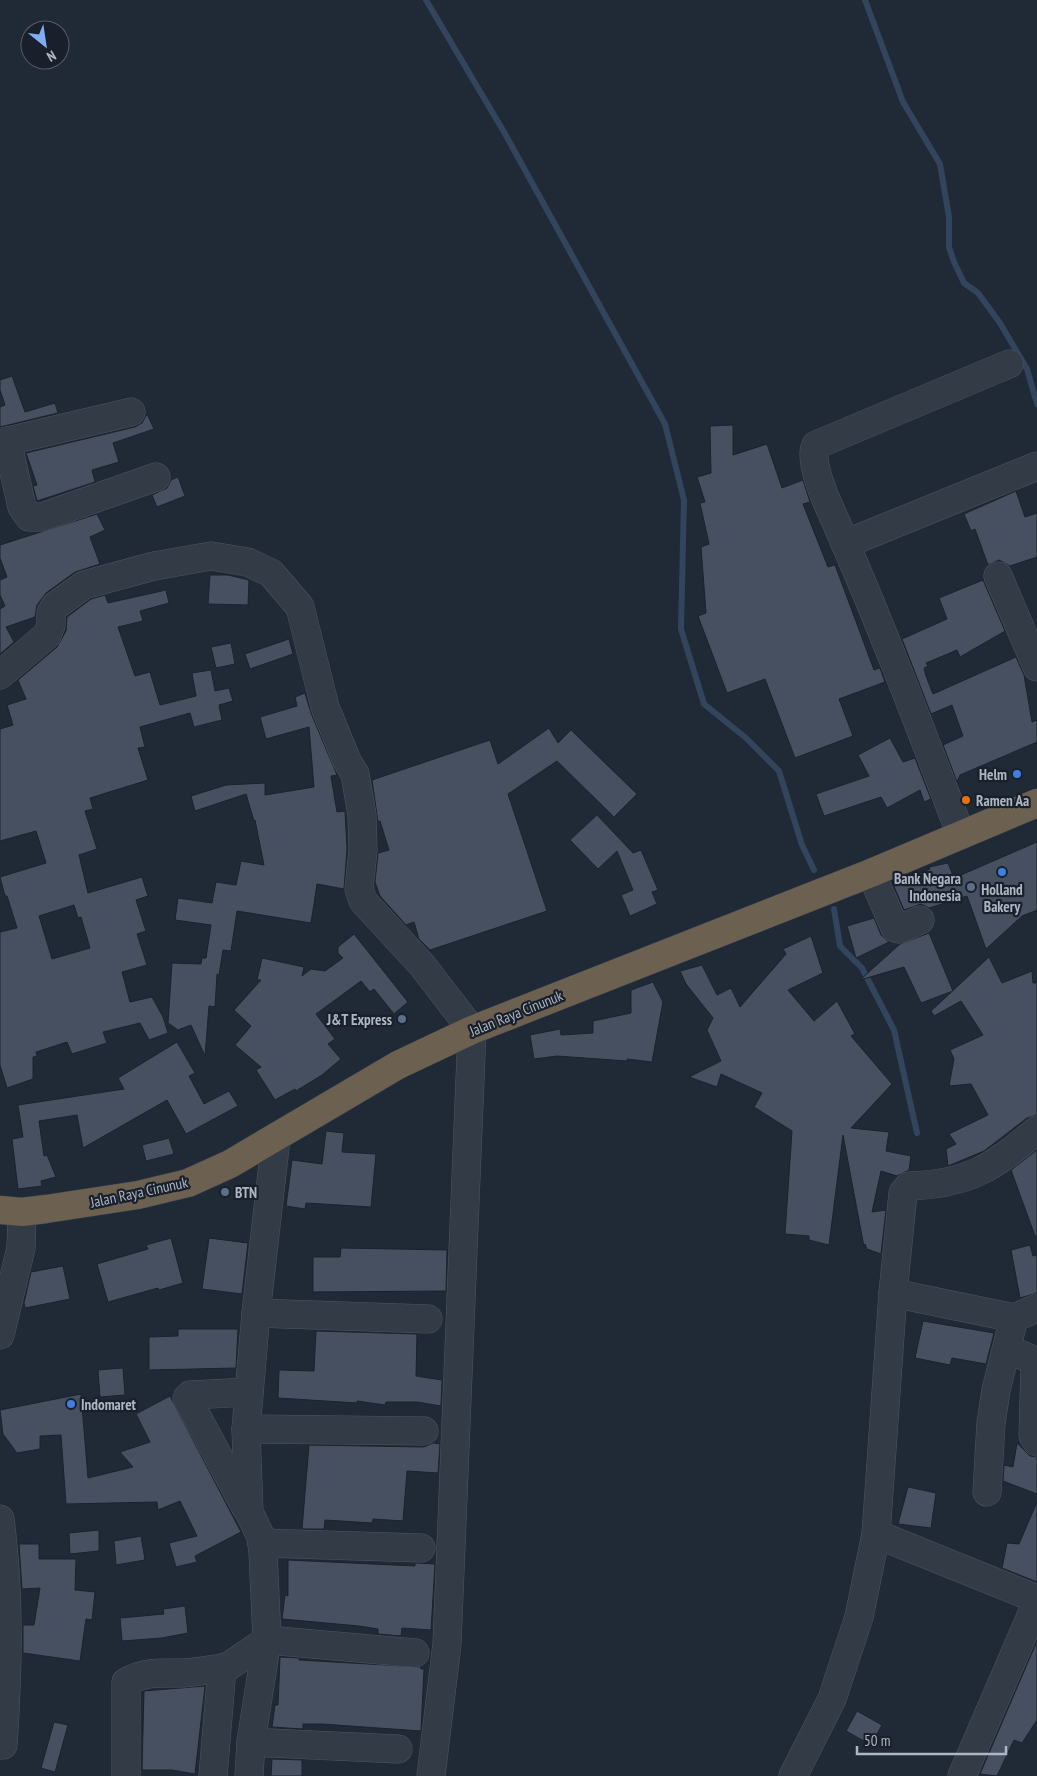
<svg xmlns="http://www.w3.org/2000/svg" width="1037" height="1776" viewBox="0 0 1037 1776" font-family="'PT Sans Narrow',sans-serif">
<rect width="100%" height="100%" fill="#202936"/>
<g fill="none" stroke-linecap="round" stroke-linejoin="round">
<g stroke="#33455d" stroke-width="6">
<polyline points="426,0 504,132 665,424 684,500 681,629 704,704 746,738 779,771 802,845 814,870"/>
<polyline points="865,0 903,102 940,164 949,217 949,247 954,262 964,283 978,293 1000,323 1027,369 1037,404"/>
<polyline points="834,909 840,946 862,968 894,1030 917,1133"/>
</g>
</g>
<g fill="#465060" stroke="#1b222d" fill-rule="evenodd">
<polygon points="12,376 25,412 55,403 58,413 0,427 0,407 5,405 0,390 0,380"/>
<polygon points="147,414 154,429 113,443 119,462 92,470 95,482 37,501 33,486 37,485 26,453 135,427 142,423"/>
<polygon points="733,425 733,455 767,444 782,488 803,480 810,502 803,504 828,567 835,565 874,670 880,668 885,682 839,699 853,736 795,758 765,679 727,693 698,616 706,613 701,547 709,544 700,503 705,502 697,477 711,473 710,426"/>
<polygon points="178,477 185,496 157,507 152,495 167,488 171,480"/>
<polygon points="1016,491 1025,517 1037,513 1037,557 1010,566 999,560 988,565 975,529 971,531 964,514"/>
<polygon points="97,514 105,530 90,537 100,564 75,572 46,593 37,605 35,617 6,627 14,642 0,654 0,609 5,606 0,595 0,580 7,577 0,558 0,545"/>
<polygon points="210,575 228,575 249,580 248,605 208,604"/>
<polygon points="983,580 1005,631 960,657 957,650 926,663 928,666 924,668 926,676 933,694 1016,657 1024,675 1032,722 1037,720 1037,742 960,775 957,782 943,745 963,736 952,705 931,714 902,639 947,619 939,598"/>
<path d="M166,590L169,603L140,611L143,621L118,627L135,676L150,672L160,705L196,696L192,673L211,670L215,691L229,688L233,701L219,705L222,720L194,727L190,713L140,727L145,747L138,748L148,780L90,798L93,809L85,811L97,849L79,855L88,893L142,877L148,896L136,900L146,931L137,934L147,965L122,972L130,1002L152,997L163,1017L168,1033L149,1040L140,1023L103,1032L107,1043L72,1054L67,1042L36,1052L37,1056L33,1057V1079L7,1088L0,1065V932L17,928L7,896H5L0,877L46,863L36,831L0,841V729L13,725L7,705L26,699L18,680L57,647L66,631L67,617L91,599L105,595L108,603ZM74,905L78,918L81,917L90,948L52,959L39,916Z"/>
<polygon points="289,639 293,654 250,669 245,654"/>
<polygon points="231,643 235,664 216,668 211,647"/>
<polygon points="305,693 311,713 337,775 331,776 337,812 345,811 347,849 344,889 317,884 311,923 237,911 231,951 223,950 219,975 217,974 215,1007 209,1006 205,1056 191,1025 178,1030 168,1023 172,963 201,964 202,958 206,958 211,925 175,920 178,898 212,903 216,882 236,885 241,861 264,865 255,820 254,821 246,794 195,811 191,796 226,785 265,783 265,795 314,787 309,727 266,739 260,717 297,706 295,697"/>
<polygon points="549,728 558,743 571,730 637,794 614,817 557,761 508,794 547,911 430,950 419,939 414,922 406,925 380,896 375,882 378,853 389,850 380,821 378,822 372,780 490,740 498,764"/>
<polygon points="890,738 903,762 915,758 931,799 924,802 920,790 887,808 881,797 824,816 816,794 869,776 858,755"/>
<polygon points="597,815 633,853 641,850 658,890 652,892 657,904 630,916 621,895 633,890 617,851 598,869 570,840"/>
<polygon points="1037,842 1037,910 1022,916 986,949 967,896 929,908 921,904 904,910 893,884 930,869 929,867 948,863 954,878"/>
<polygon points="874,918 881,935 889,942 856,958 847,926"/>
<polygon points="929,933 953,991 921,1003 904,967 860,980 900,944"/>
<polygon points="354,934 408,1002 394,1014 374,989 370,992 361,981 316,1014 335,1039 328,1044 341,1059 322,1075 296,1091 295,1089 275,1100 256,1070 261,1067 235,1045 251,1026 234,1010 261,980 257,980 262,958 304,967 302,976 311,969 325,971 343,958 338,953 338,947"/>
<polygon points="811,936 823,973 788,990 814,1021 837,1001 855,1034 851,1036 892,1084 851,1128 889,1132 886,1151 911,1156 909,1170 897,1176 881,1171 872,1212 886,1210 881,1254 867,1249 865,1244 864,1247 843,1135 829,1245 809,1240 809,1236 785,1234 792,1131 754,1107 762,1093 721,1074 717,1087 689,1077 721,1061 707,1030 713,1018 686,984 680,971 702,965 717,995 731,988 740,1007 786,954 783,949"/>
<polygon points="989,957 1002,983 1032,971 1033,983 1037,983 1037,1115 1027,1118 984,1151 948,1166 946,1149 956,1144 949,1134 988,1115 971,1084 949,1086 954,1059 950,1050 983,1035 961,1001 934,1016 931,1011"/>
<polygon points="653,982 663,1002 652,1062 627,1059 627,1061 557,1056 534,1059 530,1035 560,1029 561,1035 593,1033 593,1021 631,1013 631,990"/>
<polygon points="177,1042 195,1073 189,1076 204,1104 229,1091 238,1106 186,1134 167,1100 83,1148 77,1115 39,1121 44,1156 47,1155 56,1177 41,1181 42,1186 18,1189 12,1139 23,1137 18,1105 124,1089 118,1078"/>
<polygon points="326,1131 344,1133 342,1152 376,1154 371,1207 306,1203 305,1209 286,1206 292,1160 322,1164"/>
<polygon points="169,1138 174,1154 146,1161 142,1145"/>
<polygon points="1037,1150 1037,1236 1035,1236 1011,1170"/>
<polygon points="171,1238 183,1283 159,1290 158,1288 108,1302 97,1264 148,1249 146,1245"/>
<polygon points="209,1238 248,1243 242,1294 202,1289"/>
<polygon points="1030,1245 1033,1256 1037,1255 1037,1293 1020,1298 1011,1250"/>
<polygon points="341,1248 447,1250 446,1291 313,1292 313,1257 340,1257"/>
<polygon points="63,1266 70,1299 25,1308 24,1303 31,1272"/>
<polygon points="923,1321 994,1333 986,1364 952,1358 950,1365 915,1358"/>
<polygon points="178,1329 238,1329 236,1368 149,1370 149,1337 178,1336"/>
<polygon points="316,1331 417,1334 416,1376 442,1380 441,1406 417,1402 386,1402 385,1405 357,1401 357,1403 278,1398 279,1370 314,1371"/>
<polygon points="123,1368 125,1395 100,1397 98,1370"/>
<polygon points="81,1394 88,1478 133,1467 120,1452 150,1442 136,1414 170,1396 241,1532 195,1556 197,1562 176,1567 169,1543 197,1536 180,1501 158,1510 157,1502 66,1504 61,1435 40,1436 40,1449 17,1453 3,1434 0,1410"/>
<polygon points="433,1443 440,1444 438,1473 407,1471 403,1521 373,1519 372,1523 325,1520 324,1529 302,1529 309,1445 424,1447"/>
<polygon points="1017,1443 1030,1456 1037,1457 1037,1494 1003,1481 1004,1465 1013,1467"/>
<polygon points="908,1487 936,1493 931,1528 898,1524"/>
<polygon points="1037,1502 1037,1582 1002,1568 1007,1543 1019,1544"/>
<polygon points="99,1530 99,1551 70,1554 69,1533"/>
<polygon points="141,1536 145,1560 116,1565 114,1541"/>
<polygon points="19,1544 39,1544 39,1559 76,1559 75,1590 95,1592 92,1620 86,1619 80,1661 23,1653 23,1625 34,1625 40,1588 22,1589"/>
<polygon points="288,1560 415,1566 415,1563 435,1564 431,1630 402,1628 401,1636 378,1634 378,1629 359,1626 282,1619 285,1595 288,1596"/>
<polygon points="185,1606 188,1633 162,1638 122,1641 120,1618 164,1614 163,1609"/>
<polygon points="1037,1641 1037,1720 1022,1743 1014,1740 997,1776 980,1774"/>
<polygon points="280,1657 299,1658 299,1660 421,1667 421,1669 424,1669 421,1731 322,1724 303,1724 303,1729 272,1727 275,1705 278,1705"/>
<polygon points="205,1686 195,1774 172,1770 142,1770 144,1691"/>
<polygon points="857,1711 882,1725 871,1745 846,1731"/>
<polygon points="54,1722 68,1725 55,1772 41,1768"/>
<polygon points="272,1759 302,1760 302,1776 271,1776"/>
</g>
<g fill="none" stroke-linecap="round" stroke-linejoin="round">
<g stroke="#4e5661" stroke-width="29">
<g id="minor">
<polyline points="7,441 22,507 29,517 42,517 156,477"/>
<polyline points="0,443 131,412"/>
<polyline points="845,544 1037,466"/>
<polyline points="998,576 1037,667"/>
<polyline points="0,675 47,635 51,625 51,613 55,606 84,585 154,566 211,556 248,562 271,573 300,607 325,707 347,761 355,774 362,815 363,850 359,889 363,901 422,965 472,1030 447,1644 431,1776"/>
<path d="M961,835C920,727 879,619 832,513C825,499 808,458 816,445L1009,364"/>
<polyline points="871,873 895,928 900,929 920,920"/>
<polyline points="893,1293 1014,1318 996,1390 991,1423 987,1492"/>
<polyline points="256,1313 428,1319"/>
<polyline points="1014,1318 1037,1308"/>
<polyline points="0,1335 21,1248 22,1212"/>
<polyline points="1007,1349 1031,1359 1035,1366 1033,1436 1037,1442"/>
<polyline points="246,1429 424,1431"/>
<polyline points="246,1508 187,1398 190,1395 249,1392"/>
<path d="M0,1519C10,1595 8,1670 3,1745"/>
<polyline points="876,1534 1037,1599"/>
<polyline points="262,1543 421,1548"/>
<polyline points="251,1742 398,1749"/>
<path d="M126,1776V1682C145,1671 162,1673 183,1673C196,1672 209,1670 222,1668"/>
<polyline points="213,1776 222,1668 229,1666 267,1640 415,1653"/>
<polyline points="249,1776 251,1742 267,1640 263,1552 261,1537 249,1512 246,1429 256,1313 276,1138"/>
<path d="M793,1776L832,1699L859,1617L876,1534L893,1293L903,1193L909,1186C969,1184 992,1168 1037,1130"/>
<polyline points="962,1776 1037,1602"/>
</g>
</g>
<g stroke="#3e4651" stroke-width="29">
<polyline id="highway" points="0,1210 22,1212 46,1209 138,1195 188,1183 230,1164 398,1065 472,1030 871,873 1037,803"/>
</g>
<use href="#minor" stroke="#333b46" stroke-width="28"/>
<use href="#highway" stroke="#6c6150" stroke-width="28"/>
</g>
<g fill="#3f7fe0" stroke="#19202b" stroke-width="2">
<circle cx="1017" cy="774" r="5"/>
<circle cx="1002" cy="872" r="5"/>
<circle cx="71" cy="1404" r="5"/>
</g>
<circle fill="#e8710a" stroke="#19202b" stroke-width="2" cx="966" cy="800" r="5"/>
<g fill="#5c6f8a" stroke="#19202b" stroke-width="2">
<circle cx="971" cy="887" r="5"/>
<circle cx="402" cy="1019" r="5"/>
<circle cx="225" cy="1192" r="5"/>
</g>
<g text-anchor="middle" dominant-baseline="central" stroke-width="4.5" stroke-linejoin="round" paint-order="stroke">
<g font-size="15" font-weight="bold" fill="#adb6c3" stroke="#19202b" text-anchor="end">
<text x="1007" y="774">Helm</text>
<text x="976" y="800" text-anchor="start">Ramen Aa</text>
<text x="961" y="878">Bank Negara<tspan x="961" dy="17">Indonesia</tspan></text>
<text x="1002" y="889" text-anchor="middle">Holland<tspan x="1002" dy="17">Bakery</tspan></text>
<text x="392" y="1019">J&amp;T Express</text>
<text x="235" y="1192" text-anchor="start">BTN</text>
<text x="81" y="1404" text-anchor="start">Indomaret</text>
</g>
<g font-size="15" fill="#adb6c3" stroke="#19202b">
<text transform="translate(516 1013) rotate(-22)">Jalan Raya Cinunuk</text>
<text transform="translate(139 1192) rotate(-12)">Jalan Raya Cinunuk</text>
</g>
</g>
<g transform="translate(45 45) rotate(150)"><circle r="24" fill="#19202b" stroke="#545c68"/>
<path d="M0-4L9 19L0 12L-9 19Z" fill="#80aef5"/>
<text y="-8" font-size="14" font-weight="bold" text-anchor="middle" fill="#adb6c3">N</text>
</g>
<path d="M857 1746v8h149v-8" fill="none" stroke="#adb6c3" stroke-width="2.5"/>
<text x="864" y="1746" font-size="15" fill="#adb6c3" stroke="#19202b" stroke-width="4" paint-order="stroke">50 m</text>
</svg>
